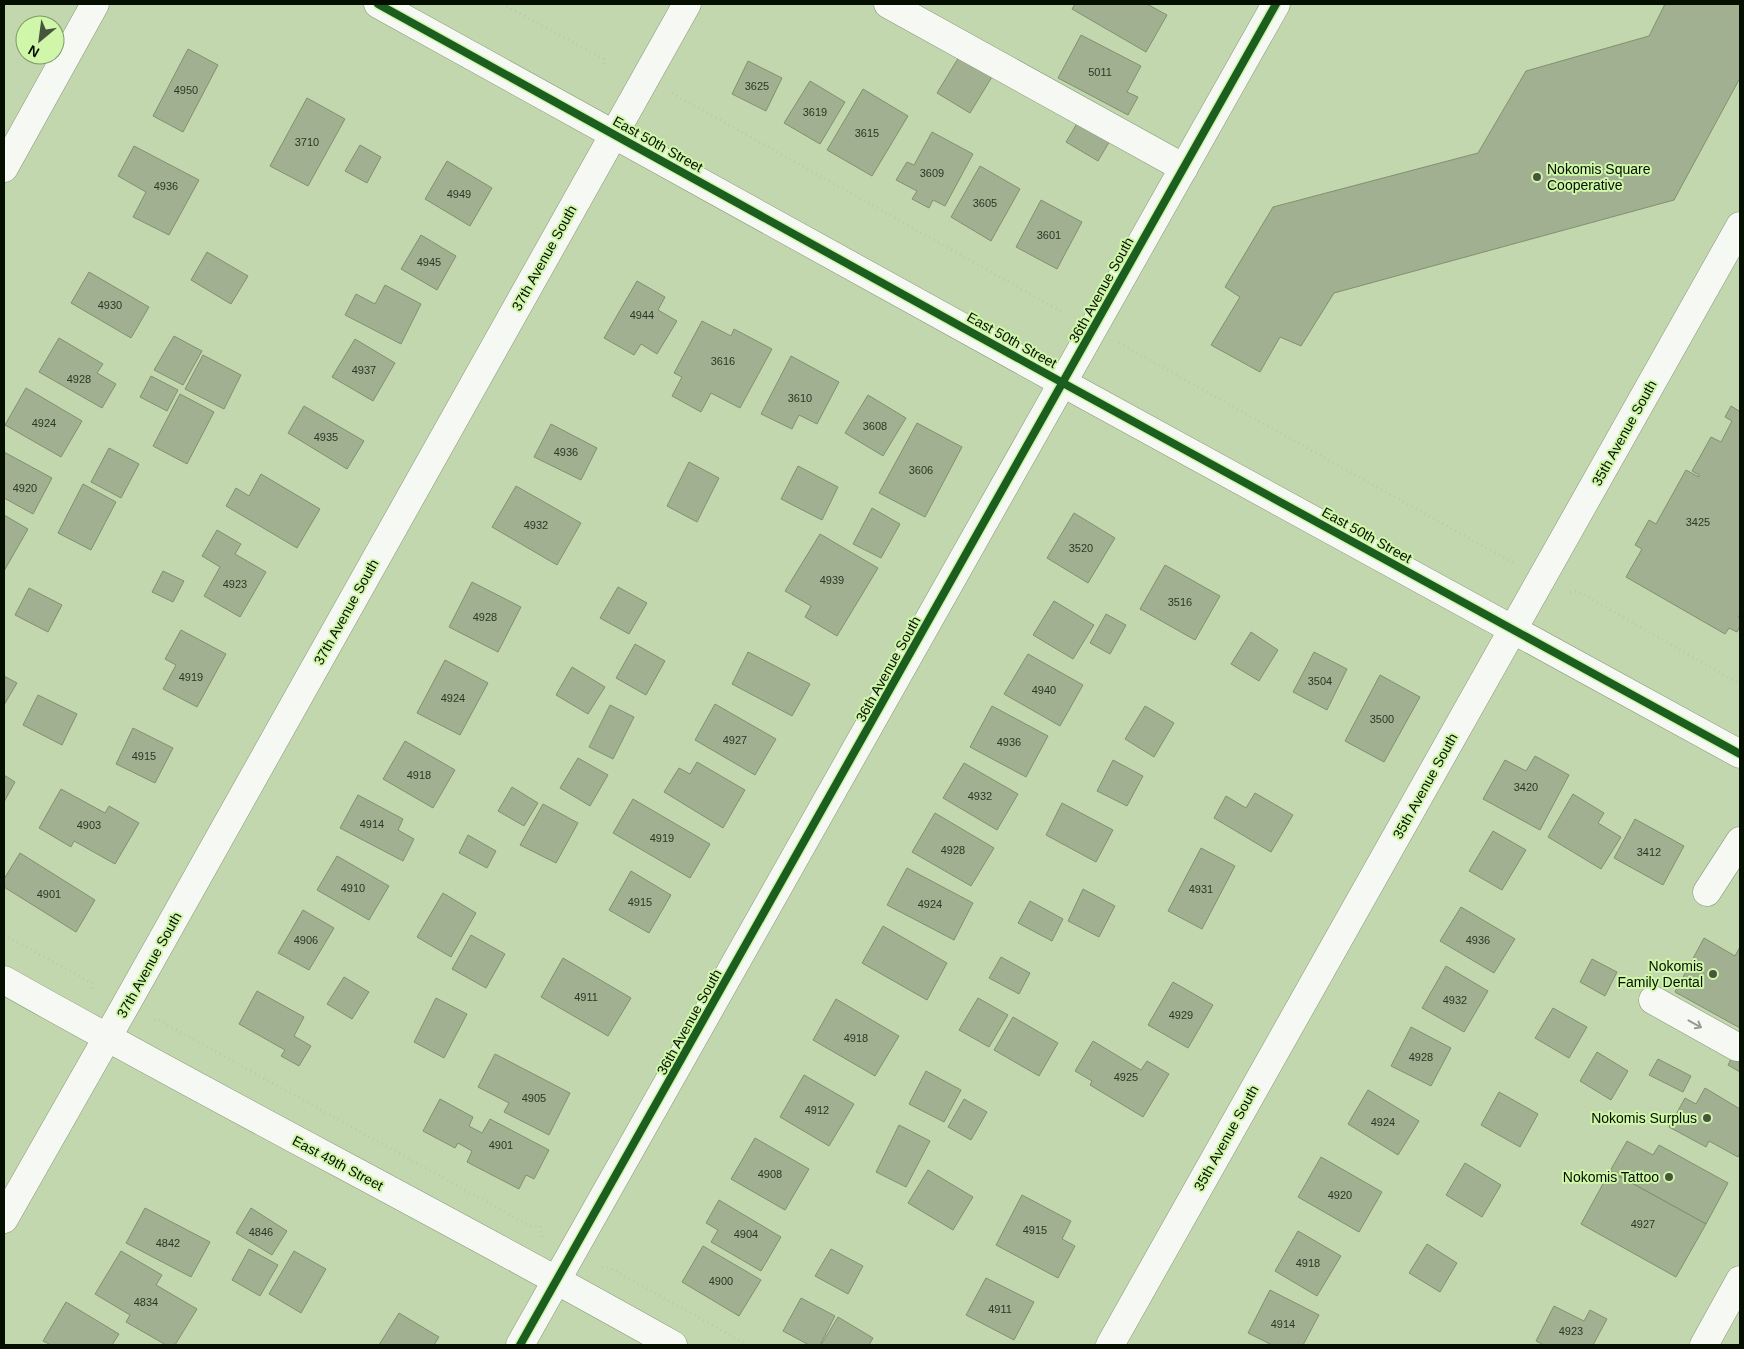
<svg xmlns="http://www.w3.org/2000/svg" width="1744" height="1349" viewBox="0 0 1744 1349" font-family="Helvetica,sans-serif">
<rect width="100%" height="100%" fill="#c2d7ae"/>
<g fill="#a0b090" stroke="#819170">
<polygon points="1075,4 1147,4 1167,15 1146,52 1072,9"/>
<polygon points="1665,4 1740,4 1740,78 1674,200 1334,293 1301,346 1280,337 1260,372 1211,345 1240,297 1225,287 1273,207 1478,153 1526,71 1649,36"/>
<polygon points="1081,35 1141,66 1127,92 1138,97 1128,115 1058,78"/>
<polygon points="188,49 218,65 183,132 153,116"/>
<polygon points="962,52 995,72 970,113 937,93"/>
<polygon points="748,61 782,78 766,111 732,94"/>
<polygon points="810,81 845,102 820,144 784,123"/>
<polygon points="863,89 908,116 872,176 827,150"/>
<polygon points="307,98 345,119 308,186 270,166"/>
<polygon points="1079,120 1111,139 1098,161 1066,142"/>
<polygon points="932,132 973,154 945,206 933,200 929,208 912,199 917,191 896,180 907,162 914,165"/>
<polygon points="360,145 381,157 367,183 345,171"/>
<polygon points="134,146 199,180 169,235 133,217 146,192 118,176"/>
<polygon points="447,161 492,188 470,226 425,199"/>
<polygon points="980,166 1020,189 991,241 951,217"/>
<polygon points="1041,200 1082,222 1057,269 1016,247"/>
<polygon points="421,235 456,256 437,290 401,269"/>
<polygon points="207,252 248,276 231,304 191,280"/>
<polygon points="89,272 149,307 131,338 71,303"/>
<polygon points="637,281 665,297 658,310 677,321 657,354 641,344 634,355 604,338"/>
<polygon points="385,285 421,304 401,344 345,315 356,294 375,304"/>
<polygon points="702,321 731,336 734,329 772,349 740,408 711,393 701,412 672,396 682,377 674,373"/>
<polygon points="174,336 202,351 183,385 154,370"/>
<polygon points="59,338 103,364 97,373 116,384 102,408 39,372"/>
<polygon points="355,339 395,363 373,401 332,377"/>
<polygon points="203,355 241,375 224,409 185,389"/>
<polygon points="791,356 839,382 817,424 799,415 792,429 761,414"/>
<polygon points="151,376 178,390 167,411 140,397"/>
<polygon points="26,388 82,421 61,457 5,425"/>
<polygon points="180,394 214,412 187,464 153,446"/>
<polygon points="868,395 906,418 883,456 845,433"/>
<polygon points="304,406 364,441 347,469 288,433"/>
<polygon points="1731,406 1739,411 1740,409 1740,614 1738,617 1740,618 1740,626 1737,632 1729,628 1725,634 1626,577 1642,549 1635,545 1649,520 1656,524 1686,470 1699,477 1699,475 1692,471 1711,437 1721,442 1732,421 1725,417"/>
<polygon points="917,423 962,447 925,517 879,493"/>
<polygon points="551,424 597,448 581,480 534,457"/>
<polygon points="109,448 139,464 121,498 91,482"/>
<polygon points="4,452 52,478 33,514 4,498"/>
<polygon points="689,462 719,478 697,522 667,506"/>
<polygon points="798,466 838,487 822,520 781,499"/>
<polygon points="261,474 320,509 297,548 226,506 236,488 249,496"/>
<polygon points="83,484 116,502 91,550 58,533"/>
<polygon points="516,486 581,523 557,565 492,527"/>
<polygon points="872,508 900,524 881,558 853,544"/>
<polygon points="1074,513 1115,538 1088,583 1047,558"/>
<polygon points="4,515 28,529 4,571"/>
<polygon points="217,530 241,544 235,554 266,572 240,617 204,596 220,567 202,556"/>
<polygon points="820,534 878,568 837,636 805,617 811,606 785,591"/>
<polygon points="1165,565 1220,596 1195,640 1140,609"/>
<polygon points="163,571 184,581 173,602 152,592"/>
<polygon points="472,582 521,607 498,652 449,627"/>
<polygon points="618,587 647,603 629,634 600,618"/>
<polygon points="29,588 62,605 48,632 15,615"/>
<polygon points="1054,601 1094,625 1073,659 1033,635"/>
<polygon points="1106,614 1126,625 1110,654 1090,643"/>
<polygon points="181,630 226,654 197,707 163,689 176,665 165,659"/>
<polygon points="1251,632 1278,650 1259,681 1231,664"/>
<polygon points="635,644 665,661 646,695 616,678"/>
<polygon points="748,652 810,684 792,716 732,684"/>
<polygon points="1314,652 1347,669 1327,710 1293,692"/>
<polygon points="1028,654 1083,685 1060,726 1004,694"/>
<polygon points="445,660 488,683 460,735 417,713"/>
<polygon points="572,667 605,687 588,714 556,695"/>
<polygon points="1380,675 1420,697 1384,762 1345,741"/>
<polygon points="4,676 17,683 4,705"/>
<polygon points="38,695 77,714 62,745 23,725"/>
<polygon points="715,704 776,739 755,775 695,740"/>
<polygon points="610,705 634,717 613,759 589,747"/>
<polygon points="992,706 1048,736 1026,777 970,747"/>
<polygon points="1145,706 1174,723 1154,757 1125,739"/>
<polygon points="133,728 173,748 155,783 116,764"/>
<polygon points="405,741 455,770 433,808 383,779"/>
<polygon points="1535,756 1569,775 1540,830 1483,799 1505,760 1526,771"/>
<polygon points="578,758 608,775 590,806 560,788"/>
<polygon points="1113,760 1143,776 1127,806 1097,791"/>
<polygon points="697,762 745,790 723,828 664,792 679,768 690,774"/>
<polygon points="964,763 1018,794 997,830 943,798"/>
<polygon points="4,775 15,782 4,802"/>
<polygon points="512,787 538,803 524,826 498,811"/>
<polygon points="61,789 105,813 109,806 139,823 115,864 74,841 71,847 39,828"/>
<polygon points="1255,793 1293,815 1271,852 1214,818 1226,796 1246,808"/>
<polygon points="1573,794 1604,813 1598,823 1621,837 1601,869 1548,837"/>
<polygon points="358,795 403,819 398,830 414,839 403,861 340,828"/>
<polygon points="633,799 710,844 690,878 613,833"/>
<polygon points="1062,803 1113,830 1096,862 1046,835"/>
<polygon points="543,804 578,823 556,863 520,845"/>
<polygon points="935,813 994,848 971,886 912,852"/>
<polygon points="1635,819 1684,846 1663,885 1614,858"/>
<polygon points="1493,831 1526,850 1502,890 1469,871"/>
<polygon points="468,835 496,851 487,868 459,853"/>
<polygon points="1201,848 1235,866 1202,929 1168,911"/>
<polygon points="20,853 95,900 76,932 4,887 4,879"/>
<polygon points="337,856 389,886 369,920 317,890"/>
<polygon points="907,868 973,903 954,940 887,905"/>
<polygon points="631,871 671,895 649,933 609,910"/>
<polygon points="1083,889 1115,906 1099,937 1068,921"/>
<polygon points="443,893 476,913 451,957 417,937"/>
<polygon points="1030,901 1063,919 1052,941 1018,923"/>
<polygon points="1461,907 1515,939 1494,973 1440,941"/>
<polygon points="303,910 334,928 309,970 278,953"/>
<polygon points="883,926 947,963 927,1000 862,963"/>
<polygon points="471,935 505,954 486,988 452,969"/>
<polygon points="1704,938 1735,956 1740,947 1740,1028 1675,992"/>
<polygon points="1001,957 1030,973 1019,994 989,978"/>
<polygon points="563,958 631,998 608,1036 541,997"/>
<polygon points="1592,959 1617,972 1605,996 1580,982"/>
<polygon points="1446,966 1488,991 1464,1032 1422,1008"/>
<polygon points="344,977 369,992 352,1019 327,1004"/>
<polygon points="1173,982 1213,1005 1188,1048 1148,1025"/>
<polygon points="257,991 304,1017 294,1036 311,1046 299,1066 281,1056 285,1050 239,1024"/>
<polygon points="436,998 467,1014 444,1058 414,1042"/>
<polygon points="978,998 1008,1015 989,1047 959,1030"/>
<polygon points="836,999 899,1036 875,1076 813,1040"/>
<polygon points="1553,1008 1587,1027 1569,1058 1535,1038"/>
<polygon points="1013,1017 1058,1043 1039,1076 994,1050"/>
<polygon points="1411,1027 1451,1048 1431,1086 1391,1066"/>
<polygon points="1093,1041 1141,1070 1147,1061 1169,1074 1143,1117 1090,1085 1092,1081 1075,1071"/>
<polygon points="1740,1042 1740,1072 1728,1065"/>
<polygon points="1597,1052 1628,1071 1611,1100 1580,1081"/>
<polygon points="495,1054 570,1093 549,1135 504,1112 509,1103 478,1087"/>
<polygon points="1658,1059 1691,1076 1683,1092 1649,1075"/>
<polygon points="926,1071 961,1090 944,1122 909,1104"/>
<polygon points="804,1075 854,1104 829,1146 780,1117"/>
<polygon points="1705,1088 1740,1109 1740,1153 1738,1157 1709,1141 1706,1147 1669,1127 1685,1098 1696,1104"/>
<polygon points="1368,1090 1419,1121 1398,1155 1348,1124"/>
<polygon points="1499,1092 1538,1114 1520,1147 1481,1125"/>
<polygon points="440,1099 473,1117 469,1126 482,1133 490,1119 549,1150 534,1179 526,1175 519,1189 467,1162 472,1151 458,1143 455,1148 423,1131"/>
<polygon points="964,1099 987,1112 971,1140 948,1127"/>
<polygon points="899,1125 930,1141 906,1187 876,1172"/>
<polygon points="755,1138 809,1169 785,1210 731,1179"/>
<polygon points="1627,1141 1653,1155 1659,1145 1728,1183 1706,1224 1610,1171"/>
<polygon points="1321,1157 1382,1192 1359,1232 1298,1197"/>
<polygon points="1465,1163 1501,1185 1482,1217 1446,1195"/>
<polygon points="928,1170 973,1197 953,1230 908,1203"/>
<polygon points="1610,1171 1706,1224 1676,1277 1581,1224"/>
<polygon points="1022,1195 1071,1221 1062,1239 1075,1246 1058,1278 996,1245"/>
<polygon points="719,1200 781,1237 761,1271 711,1242 718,1230 706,1223"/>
<polygon points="145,1208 210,1242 191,1277 126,1243"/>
<polygon points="251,1208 287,1231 272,1255 236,1233"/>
<polygon points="1298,1231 1341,1256 1317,1296 1275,1271"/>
<polygon points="1427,1244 1457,1263 1440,1292 1409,1273"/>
<polygon points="703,1246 761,1280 739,1316 682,1282"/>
<polygon points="249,1249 278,1265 260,1296 232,1280"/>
<polygon points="831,1249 863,1266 848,1294 815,1276"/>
<polygon points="121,1251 162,1275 156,1285 197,1309 175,1345 166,1345 126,1322 130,1315 95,1294"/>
<polygon points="294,1251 326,1269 301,1313 269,1294"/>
<polygon points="986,1278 1034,1302 1014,1340 966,1315"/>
<polygon points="1270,1290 1319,1315 1303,1345 1272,1345 1248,1333"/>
<polygon points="801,1298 835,1316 820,1345 809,1345 783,1331"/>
<polygon points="66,1302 119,1334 112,1345 51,1345 43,1341"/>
<polygon points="1554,1306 1584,1321 1590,1310 1607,1319 1593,1345 1544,1345 1536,1341"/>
<polygon points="399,1313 439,1337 434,1345 379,1345"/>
<polygon points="838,1317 873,1338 869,1345 821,1345"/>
</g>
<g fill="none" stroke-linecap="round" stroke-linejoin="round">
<g stroke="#889878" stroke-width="29">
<g id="minor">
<polyline points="378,4 1063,383 1740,754"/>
<polyline points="888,4 1184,168"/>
<polyline points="4,168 95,4"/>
<polyline points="1707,892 1740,841"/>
<path d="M4,980C225,1105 452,1220 673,1345"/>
<polyline points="1653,1000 1737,1047"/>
<polyline points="4,1219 124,1008 687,4"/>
<polyline points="520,1345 1276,4"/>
<polyline points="1110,1345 1740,226"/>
<polyline points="1704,1345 1740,1280"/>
</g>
</g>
<g stroke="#bfc4ba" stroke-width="3" stroke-dasharray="1 4" stroke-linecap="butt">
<polyline points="502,4 604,59 604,64"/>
<polyline points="672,93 1064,313"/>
<polyline points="1119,343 1513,563"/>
<polyline points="1570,592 1577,591 1740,684"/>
<polyline points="4,935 92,983 93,991"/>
<polyline points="154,1020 157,1019 530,1226 540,1226 542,1237"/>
<polyline points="602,1268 608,1267 748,1345"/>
</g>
<use href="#minor" stroke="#f6f9f3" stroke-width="28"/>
<g stroke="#cff6a9" stroke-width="11">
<g id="cycleway">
<polyline points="378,4 1063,383 1740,754"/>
<polyline points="520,1345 1276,4"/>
</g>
</g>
<use href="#cycleway" stroke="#1b5e20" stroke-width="8"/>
</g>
<defs><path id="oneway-shaft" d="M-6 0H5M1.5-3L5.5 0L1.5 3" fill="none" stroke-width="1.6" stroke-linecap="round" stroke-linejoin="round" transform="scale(1.25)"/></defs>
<use stroke="#969b92" href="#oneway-shaft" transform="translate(1695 1024) rotate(29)"/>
<g fill="#47553d" stroke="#cff6a9" stroke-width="2">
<circle cx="1537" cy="177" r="5"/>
<circle cx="1713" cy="974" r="5"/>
<circle cx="1707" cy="1118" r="5"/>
<circle cx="1669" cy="1177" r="5"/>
</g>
<g text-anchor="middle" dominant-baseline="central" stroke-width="4" stroke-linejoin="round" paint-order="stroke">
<g font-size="11" fill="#2c3724">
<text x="1100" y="72">5011</text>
<text x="757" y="86">3625</text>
<text x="186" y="90">4950</text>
<text x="815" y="112">3619</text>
<text x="867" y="133">3615</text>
<text x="307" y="142">3710</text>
<text x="932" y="173">3609</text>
<text x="166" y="186">4936</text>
<text x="459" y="194">4949</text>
<text x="985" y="203">3605</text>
<text x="1049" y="235">3601</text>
<text x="429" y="262">4945</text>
<text x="110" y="305">4930</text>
<text x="642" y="315">4944</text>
<text x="723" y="361">3616</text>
<text x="364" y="370">4937</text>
<text x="79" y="379">4928</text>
<text x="800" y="398">3610</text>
<text x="44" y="423">4924</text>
<text x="875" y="426">3608</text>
<text x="326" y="437">4935</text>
<text x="566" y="452">4936</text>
<text x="921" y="470">3606</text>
<text x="25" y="488">4920</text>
<text x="1698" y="522">3425</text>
<text x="536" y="525">4932</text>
<text x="1081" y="548">3520</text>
<text x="832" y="580">4939</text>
<text x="235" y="584">4923</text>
<text x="1180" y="602">3516</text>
<text x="485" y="617">4928</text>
<text x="191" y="677">4919</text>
<text x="1320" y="681">3504</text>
<text x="1044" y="690">4940</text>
<text x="453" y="698">4924</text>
<text x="1382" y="719">3500</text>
<text x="735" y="740">4927</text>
<text x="1009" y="742">4936</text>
<text x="144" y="756">4915</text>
<text x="419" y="775">4918</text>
<text x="1526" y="787">3420</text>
<text x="980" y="796">4932</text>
<text x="372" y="824">4914</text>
<text x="89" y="825">4903</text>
<text x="662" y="838">4919</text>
<text x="953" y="850">4928</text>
<text x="1649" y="852">3412</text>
<text x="353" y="888">4910</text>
<text x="1201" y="889">4931</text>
<text x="49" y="894">4901</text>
<text x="640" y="902">4915</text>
<text x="930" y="904">4924</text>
<text x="306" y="940">4906</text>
<text x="1478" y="940">4936</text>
<text x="586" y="997">4911</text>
<text x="1455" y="1000">4932</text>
<text x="1181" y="1015">4929</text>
<text x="856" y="1038">4918</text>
<text x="1421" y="1057">4928</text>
<text x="1126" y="1077">4925</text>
<text x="534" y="1098">4905</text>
<text x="817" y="1110">4912</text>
<text x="1383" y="1122">4924</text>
<text x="501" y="1145">4901</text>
<text x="770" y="1174">4908</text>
<text x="1340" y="1195">4920</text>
<text x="1643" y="1224">4927</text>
<text x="1035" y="1230">4915</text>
<text x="261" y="1232">4846</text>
<text x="746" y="1234">4904</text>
<text x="168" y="1243">4842</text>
<text x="1308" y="1263">4918</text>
<text x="721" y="1281">4900</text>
<text x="146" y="1302">4834</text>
<text x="1000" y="1309">4911</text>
<text x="1283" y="1324">4914</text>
<text x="1571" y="1331">4923</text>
</g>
<g font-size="14" fill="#050f00" stroke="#cff6a9">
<text transform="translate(658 144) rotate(29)">East 50th Street</text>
<text transform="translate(544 258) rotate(-61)">37th Avenue South</text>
<text transform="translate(1101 290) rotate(-61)">36th Avenue South</text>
<text transform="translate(1012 340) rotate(29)">East 50th Street</text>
<text transform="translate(1624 433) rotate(-61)">35th Avenue South</text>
<text transform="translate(1367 535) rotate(29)">East 50th Street</text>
<text transform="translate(346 612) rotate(-61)">37th Avenue South</text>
<text transform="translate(888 669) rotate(-61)">36th Avenue South</text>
<text transform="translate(1425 786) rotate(-61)">35th Avenue South</text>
<text transform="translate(149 965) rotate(-61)">37th Avenue South</text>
<text transform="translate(689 1022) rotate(-61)">36th Avenue South</text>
<text transform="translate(1226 1138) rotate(-61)">35th Avenue South</text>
<text transform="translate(338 1163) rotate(28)">East 49th Street</text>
</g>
<g font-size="14" fill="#050f00" stroke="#cff6a9" text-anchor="end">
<text x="1547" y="169" text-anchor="start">Nokomis Square<tspan x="1547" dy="16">Cooperative</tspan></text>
<text x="1703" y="966">Nokomis<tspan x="1703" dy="16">Family Dental</tspan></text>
<text x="1697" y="1118">Nokomis Surplus</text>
<text x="1659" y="1177">Nokomis Tattoo</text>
</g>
</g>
<rect width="1744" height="1349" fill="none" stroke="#050f00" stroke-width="10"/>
<g transform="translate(40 40) rotate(209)"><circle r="24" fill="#cff6a9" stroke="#7e9a65"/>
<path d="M0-4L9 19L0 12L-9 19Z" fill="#47553d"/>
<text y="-8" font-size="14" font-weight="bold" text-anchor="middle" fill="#050f00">N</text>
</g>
</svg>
